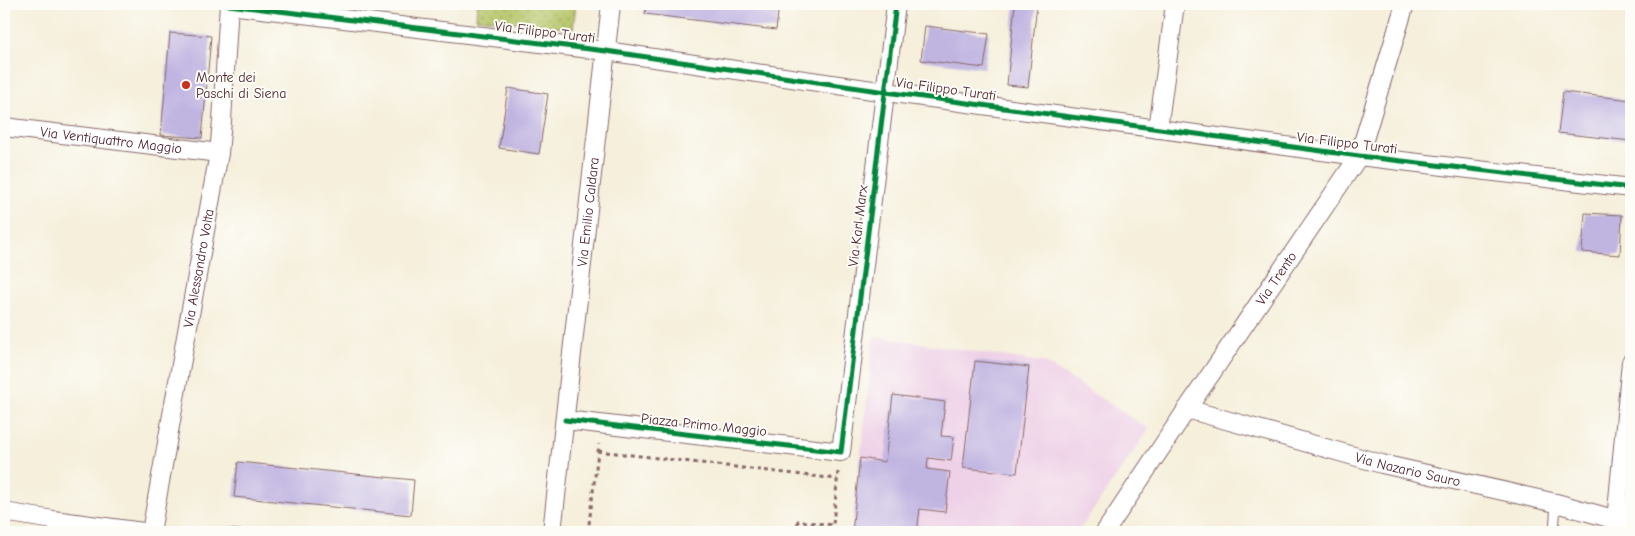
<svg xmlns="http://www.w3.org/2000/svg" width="1635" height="536" viewBox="0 0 1635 536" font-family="'Comic Neue',sans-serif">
<defs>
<pattern id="park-dots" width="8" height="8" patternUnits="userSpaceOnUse" patternTransform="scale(1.25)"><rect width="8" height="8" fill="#b6c669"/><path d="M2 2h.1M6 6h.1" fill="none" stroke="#96a057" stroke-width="1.8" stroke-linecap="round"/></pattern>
</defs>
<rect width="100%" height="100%" fill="#fdfcf7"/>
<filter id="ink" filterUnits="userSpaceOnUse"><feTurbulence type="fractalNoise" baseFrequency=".02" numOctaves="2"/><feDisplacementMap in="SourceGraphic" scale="10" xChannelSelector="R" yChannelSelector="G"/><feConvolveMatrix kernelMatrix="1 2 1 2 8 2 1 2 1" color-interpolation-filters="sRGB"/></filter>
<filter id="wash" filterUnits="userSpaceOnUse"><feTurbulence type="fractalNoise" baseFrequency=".0096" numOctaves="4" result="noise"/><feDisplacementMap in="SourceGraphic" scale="20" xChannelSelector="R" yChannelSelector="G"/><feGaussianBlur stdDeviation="1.12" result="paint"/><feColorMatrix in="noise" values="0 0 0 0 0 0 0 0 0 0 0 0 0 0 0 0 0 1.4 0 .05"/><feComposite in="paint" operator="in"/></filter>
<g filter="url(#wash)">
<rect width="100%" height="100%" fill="#f5efdb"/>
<polygon fill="#eed0e7" points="874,336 1046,363 1149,429 1078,532 852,532"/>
<polygon fill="url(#park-dots)" stroke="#80724a" points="477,4 576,4 573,29 476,18"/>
<g id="blocks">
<g fill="#c0b4e1">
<polygon points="646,4 779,4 776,30 645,14"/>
<polygon points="1015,4 1037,4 1028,87 1007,85"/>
<polygon points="925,26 989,34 984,68 921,60"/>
<polygon points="170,33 211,36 202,138 161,135"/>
<polygon points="508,88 548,94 539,154 499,148"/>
<polygon points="1563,92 1631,100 1631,141 1558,133"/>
<polygon points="1585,213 1622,215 1620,255 1582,252"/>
<polygon points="975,361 1029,367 1017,473 963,468"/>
<polygon points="893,395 945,402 941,436 954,437 951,461 928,458 927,469 950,472 945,512 920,509 917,532 852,532 860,458 885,462"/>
<polygon points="238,462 414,480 411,515 234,497"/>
<polygon points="228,529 251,531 251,532 228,532"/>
</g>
</g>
</g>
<g filter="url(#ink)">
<use href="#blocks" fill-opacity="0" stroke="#866869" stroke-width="1"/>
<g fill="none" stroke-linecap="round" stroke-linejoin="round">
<g stroke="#866869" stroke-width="11">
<polyline id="service" points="1554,532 1556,503"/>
</g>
<g stroke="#866869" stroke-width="20">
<g id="minor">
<polyline points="229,5 606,51 886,92 1359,156 1631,188"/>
<path id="s1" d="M4,127L219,153"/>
<polyline points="1158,129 1175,4"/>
<path id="s2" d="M1187,409L1382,464L1556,503L1631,524"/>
<polyline points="565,420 841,452 896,4"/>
<polyline points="4,512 53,520 143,532"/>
<polyline points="1616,521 1631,362"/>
<path id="s3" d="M151,532L219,153L222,121L229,4"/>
<path id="s4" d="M552,532L611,4"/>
<path id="s5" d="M1105,532L1187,409L1359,156L1405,4"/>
</g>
</g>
<g stroke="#866869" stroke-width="3" stroke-dasharray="4 4" stroke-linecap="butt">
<polyline points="598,451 837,479"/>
<polyline points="588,532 599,444"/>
<polyline points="797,532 798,521 833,525 838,472"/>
</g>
<use href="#service" stroke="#fff" stroke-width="9"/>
<use href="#minor" stroke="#fff" stroke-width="18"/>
<g stroke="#fdfcf7" stroke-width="8">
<g id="cycleway">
<polyline points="229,5 606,51 886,92 1359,156 1631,188"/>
<polyline points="565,420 841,452 896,4"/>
</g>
</g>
<use href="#cycleway" stroke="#00873e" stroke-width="5"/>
</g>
</g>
<circle fill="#c8321e" stroke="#fdfcf7" stroke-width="2" cx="186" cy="85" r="5"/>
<g text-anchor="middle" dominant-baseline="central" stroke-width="4" stroke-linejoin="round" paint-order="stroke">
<g font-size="14" fill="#4a1f2b" stroke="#fdfcf7">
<text transform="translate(545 32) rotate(7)">Via Filippo Turati</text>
<text transform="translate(946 89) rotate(8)">Via Filippo Turati</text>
<text stroke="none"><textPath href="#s1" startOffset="108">Via Ventiquattro Maggio</textPath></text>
<text transform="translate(1347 143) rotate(7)">Via Filippo Turati</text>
<text stroke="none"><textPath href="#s4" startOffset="322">Via Emilio Caldara</textPath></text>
<text transform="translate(858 226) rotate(-83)">Via Karl Marx</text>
<text stroke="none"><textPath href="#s3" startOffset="268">Via Alessandro Volta</textPath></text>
<text stroke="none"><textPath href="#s5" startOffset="306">Via Trento</textPath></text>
<text transform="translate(704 425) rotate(6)">Piazza Primo Maggio</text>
<text stroke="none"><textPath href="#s2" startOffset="229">Via Nazario Sauro</textPath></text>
</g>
<g font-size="14" fill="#4a1f2b" stroke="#fdfcf7" text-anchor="start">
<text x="196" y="77">Monte dei<tspan x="196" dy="16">Paschi di Siena</tspan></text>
</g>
</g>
<rect width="1635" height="536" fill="none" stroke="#fdfcf7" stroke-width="20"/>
</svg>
